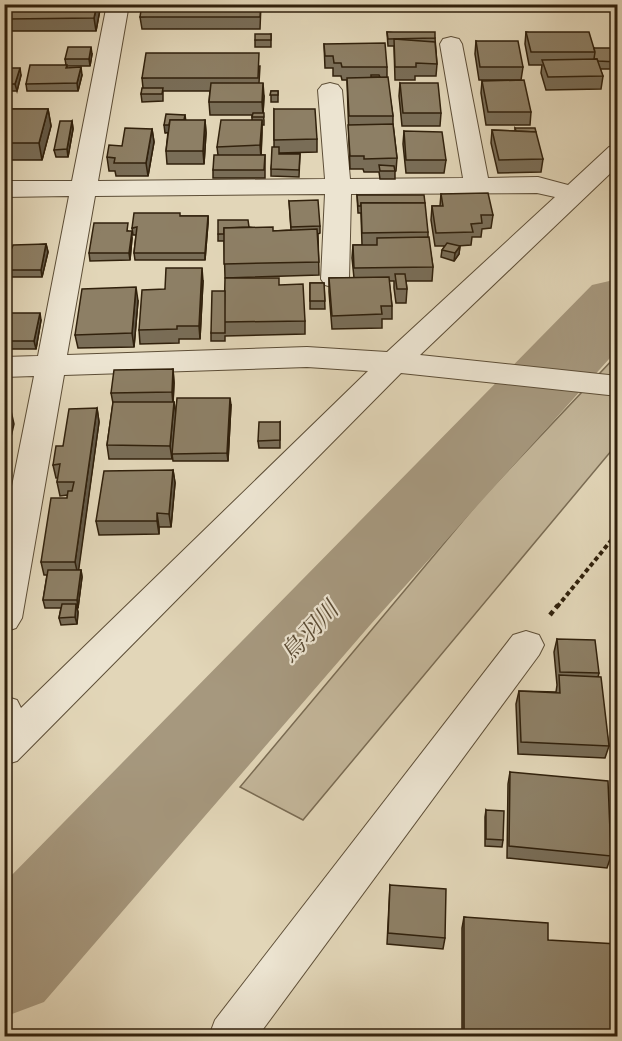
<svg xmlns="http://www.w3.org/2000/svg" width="622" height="1041" viewBox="0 0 622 1041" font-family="'Sorts Mill Goudy','Noto Serif JP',serif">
<rect width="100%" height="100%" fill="#e2d6b8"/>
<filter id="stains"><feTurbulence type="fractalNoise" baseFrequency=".00333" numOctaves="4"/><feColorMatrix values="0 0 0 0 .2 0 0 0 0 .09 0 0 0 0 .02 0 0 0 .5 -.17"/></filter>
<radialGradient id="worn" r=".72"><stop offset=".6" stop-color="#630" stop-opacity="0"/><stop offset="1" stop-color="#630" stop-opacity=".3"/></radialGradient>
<polygon fill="#c4b79b" stroke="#7a6c54" stroke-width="1.5" points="617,355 617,444 303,820 240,787 482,498"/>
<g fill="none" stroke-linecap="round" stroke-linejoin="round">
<polygon fill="#a6987e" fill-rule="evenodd" points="618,279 618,349 371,624 44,1002 4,1017 4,883 592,285"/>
<g stroke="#5d4e37" stroke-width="2">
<g id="minor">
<path d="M107,4H129L98,181L325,179L318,90L322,85L330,83L338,85L342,90L350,179L463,178L440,44L443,39L451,37L459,39L462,44L488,178L538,177L568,185L609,147L618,145V166L420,355L618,376V396L401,373L28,750L17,761L4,765V696L17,700L21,708L368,371L307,367L64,375L22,618L16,628L4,632V526L34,376L4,377V357L38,356L69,196L4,197V181H72ZM537,193L555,197L387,352L307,347L67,355L95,196L325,194L321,279L325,285L335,288L345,285L349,279L351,194Z"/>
<polygon points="526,631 539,635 544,645 539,655 258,1036 209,1036 215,1020 513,635"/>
</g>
</g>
<polyline stroke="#31210c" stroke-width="4" stroke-dasharray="4.5 3" stroke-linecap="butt" points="557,607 618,532"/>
<polyline stroke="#31210c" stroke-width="4.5" stroke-dasharray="5 4" stroke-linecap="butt" points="550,615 558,605"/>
<use href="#minor" fill="#ece4d1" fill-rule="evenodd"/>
</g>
<g fill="#796d57" stroke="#31210c" stroke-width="1.5">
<polygon points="4,4 10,4 10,8 101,4 96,31 9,31 8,22 4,29"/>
<polygon points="261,4 260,29 142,29 140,17"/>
<polygon points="387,32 435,38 437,64 436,76 415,76 415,80 395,80 394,46 388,46"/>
<polygon points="526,32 594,48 617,62 616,69 600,69 603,76 601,89 546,90 541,73 542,65 529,65 525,44"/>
<polygon points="271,34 271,47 255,47 255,40"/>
<polygon points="476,41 523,67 521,80 479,80 475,54"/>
<polygon points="324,44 387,67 387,77 393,116 393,124 397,158 396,171 395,172 395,179 380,179 379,172 364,172 363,169 350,169 347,80 342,80 341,76 333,76 333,68 325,68"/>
<polygon points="92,54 90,66 67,66 67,68 82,75 78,91 27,91 26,84 66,65 65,59"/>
<polygon points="4,66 8,66 9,68 21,75 17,91 4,91"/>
<polygon points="260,66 259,83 264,96 263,113 264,120 264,125 262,125 261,155 265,155 265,178 213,178 213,170 218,155 217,147 252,120 252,115 210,115 209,102 210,91 163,91 163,101 142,102 141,94 143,88 142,78"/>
<polygon points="482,81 531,112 530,125 486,125 481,93"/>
<polygon points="400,83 441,113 440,126 402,126 399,96"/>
<rect x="271" y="91" width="7" height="11"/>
<polygon points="4,109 48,109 51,126 42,160 4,160"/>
<polygon points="274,109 317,139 317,152 279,153 279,154 300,154 299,177 271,176 271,169 274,147"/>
<polygon points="205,120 206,133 204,164 167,164 166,151 168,132 165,133"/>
<polygon points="72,121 73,129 68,157 56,157 54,150"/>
<polygon points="515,128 543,159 541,172 498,173 491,143 492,130 515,131"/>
<polygon points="152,129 154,142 148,176 116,176 115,171 109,171 107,157 122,146"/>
<polygon points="404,131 446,160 444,173 406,173 403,144"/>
<polygon points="441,194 493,215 491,228 482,229 481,237 472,237 471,245 457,246 460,246 459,254 454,261 441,257 442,250 445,246 435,246 431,220 432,206 440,206"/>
<polygon points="357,195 428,232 428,237 433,267 432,281 406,281 407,289 406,303 396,303 394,288 394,281 389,281 392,306 392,319 382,319 382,328 332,329 329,292 329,278 354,278 352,258 353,245 362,245 361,213 358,213"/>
<polygon points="289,201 320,226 320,233 318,234 319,275 225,278 224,241 218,241 218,234 249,227 273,231 291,230"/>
<polygon points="180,216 208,216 208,223 205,260 135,260 134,253 136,235 133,235 132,228"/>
<polygon points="128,231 132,238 130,260 90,261 89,253"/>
<polygon points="46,244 48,252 42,277 4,277 4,248"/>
<polygon points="203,281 200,339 179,339 179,343 140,344 139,330 165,289"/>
<polygon points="310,283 324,283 325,309 310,309"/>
<polygon points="279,285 305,321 305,334 225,336 225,341 211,341 211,333 225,291"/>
<polygon points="138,301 134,347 78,348 75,335"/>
<polygon points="4,313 41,320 36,349 4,349"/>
<polygon points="173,369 174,383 173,402 174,402 176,415 231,405 228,461 173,461 172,454 172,459 109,459 107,445 113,403 111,393"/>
<polygon points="97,408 99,422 78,570 81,570 82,577 78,608 77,608 78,612 77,624 61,625 59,618 61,608 45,608 43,600 47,575 44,575 41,562 67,498 68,495 60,496 57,482 58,478 56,478 53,465 63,446"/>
<polygon points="280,422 280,448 259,448 258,441"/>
<polygon points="173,470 175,483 171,527 159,527 159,534 99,535 96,521"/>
<polygon points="557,639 599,673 598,677 609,746 605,758 518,754 516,704 519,691 556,692 557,685 554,652"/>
<polygon points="510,772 611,856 607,868 507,858 508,784"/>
<polygon points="486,810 503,840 502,847 485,846 485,817"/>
<polygon points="390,885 445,938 443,949 387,944"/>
<polygon points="464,917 548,940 618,1036 462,1036 462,928"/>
</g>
<g fill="#635947" stroke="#31210c" stroke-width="1.5">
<polygon points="7,4 10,4 11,11 7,19 8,22 5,29 4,12"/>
<polygon points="97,4 101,4 96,31 94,18"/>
<polygon points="91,47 92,54 90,66 89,59"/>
<polygon points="81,67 82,75 78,91 77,83"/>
<polygon points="20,68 21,75 17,91 15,84"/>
<polygon points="263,83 264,96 263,115 262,102"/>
<polygon points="48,109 51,126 42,160 39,143"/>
<polygon points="185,115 186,122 185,130 165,133 164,125"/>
<polygon points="205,120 206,133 204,164 203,151"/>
<polygon points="262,120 262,133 261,158 260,145"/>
<polygon points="72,121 73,129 68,157 67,149"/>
<polygon points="152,129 154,142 148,176 146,163"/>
<polygon points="208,216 208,223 205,260 205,253"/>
<polygon points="132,231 132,238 130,260 129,253"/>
<polygon points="46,244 48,252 42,277 41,270"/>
<polygon points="460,246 459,254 454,261 455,253"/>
<polygon points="202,268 203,281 200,339 199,326"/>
<polygon points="136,287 138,301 134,347 132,333"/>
<polygon points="40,313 41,320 36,349 34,341"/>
<polygon points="173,369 174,383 173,405 172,392"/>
<polygon points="230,398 231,405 228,461 227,453"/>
<polygon points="174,402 176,416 172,459 170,446"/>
<polygon points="97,408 99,422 78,575 75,562"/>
<polygon points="11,411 14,424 4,467 4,439"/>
<polygon points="173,470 175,483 171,527 169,514"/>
<polygon points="157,513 159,527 159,534 157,521"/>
<polygon points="81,570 82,577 78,608 77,600"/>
<polygon points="76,604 78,612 77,624 75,617"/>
</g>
<g fill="#8d7f65" stroke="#31210c" stroke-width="1.5">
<polygon points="11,4 97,4 94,18 7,19"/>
<polygon points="142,4 261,4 260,17 140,17"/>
<polygon points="387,32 435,32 435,38 388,39"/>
<polygon points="526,32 589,32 595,52 531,52"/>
<rect x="255" y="34" width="16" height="6"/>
<polygon points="394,39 435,42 437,64 416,63 416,67 395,67"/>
<polygon points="476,41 518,41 523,67 480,67"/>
<polygon points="385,43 387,67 342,67 341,63 334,63 333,56 325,56 324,44"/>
<polygon points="68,47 91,47 89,59 65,59"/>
<polygon points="594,48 613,48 617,62 598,61 597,59 594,59 595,52"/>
<polygon points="146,53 259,53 258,78 142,78"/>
<polygon points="597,59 603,76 548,77 542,60"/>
<polygon points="30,65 67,65 66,68 81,67 77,83 26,84"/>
<polygon points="4,66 8,66 8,68 20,68 15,84 4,84"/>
<polygon points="371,75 379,75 380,77 371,77"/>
<polygon points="388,77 393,116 349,116 347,78"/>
<polygon points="524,80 531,112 488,112 482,81"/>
<polygon points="211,83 263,83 262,102 209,102"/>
<polygon points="400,83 438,83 441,113 403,113"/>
<polygon points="142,88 163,88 162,94 141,94"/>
<polygon points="271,91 278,91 278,95 270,95"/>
<polygon points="4,109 48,109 39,143 4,143"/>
<polygon points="274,109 315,109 317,139 274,140"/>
<polygon points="253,113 264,113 264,117 252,117"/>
<polygon points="166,114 185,115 184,120 170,120 169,125 164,125"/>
<polygon points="170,120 205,120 203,151 166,151"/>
<polygon points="221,120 262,120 260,145 217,147"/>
<polygon points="60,121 72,121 67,149 54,150"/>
<polygon points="393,124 397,158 364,159 364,156 350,156 348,125"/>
<polygon points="125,128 152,129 146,163 114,163 115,158 107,157 109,145 122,146"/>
<polygon points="515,128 535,128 536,132 516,131"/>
<polygon points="492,130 536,132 543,159 499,160"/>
<polygon points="404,131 442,132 446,160 406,160"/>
<polygon points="272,147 279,147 279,154 300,154 299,170 271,169"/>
<polygon points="214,155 265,155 264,170 213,170"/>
<polygon points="379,165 394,166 395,171 380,171"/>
<polygon points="488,193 493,215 481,215 482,223 471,224 473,232 436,233 432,206 443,206 441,194"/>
<polygon points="357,195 424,195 425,203 361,203 361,206 358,206"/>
<polygon points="318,200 320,226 291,227 289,201"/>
<polygon points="361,203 425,203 428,232 362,233"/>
<polygon points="134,213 180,213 180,216 208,216 205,253 134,253 137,227 132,228"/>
<polygon points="218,220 248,220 249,227 224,228 224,234 218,234"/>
<polygon points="94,223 128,223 127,231 132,231 129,253 89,253"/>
<polygon points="273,227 273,231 317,229 319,262 224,264 224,228"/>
<polygon points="429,237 433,267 354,268 353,245 377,245 377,238"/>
<polygon points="447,243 460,246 455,253 442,250"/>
<polygon points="46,244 41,270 4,270 4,248 12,248 13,245"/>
<polygon points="166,268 202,268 199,326 177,326 177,329 139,330 142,290 165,289"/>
<polygon points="395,274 405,274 407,289 397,289"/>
<polygon points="389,277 392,306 381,306 382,314 332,316 329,278"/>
<polygon points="225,278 279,278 279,285 303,284 305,321 224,322"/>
<polygon points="310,283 324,283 325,301 310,301"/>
<polygon points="136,287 132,333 75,335 82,289"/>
<polygon points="212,291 225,291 225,333 211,333"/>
<polygon points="4,313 40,313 34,341 4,341"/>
<polygon points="173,369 172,392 111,393 114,370"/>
<polygon points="177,398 230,398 227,453 172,454"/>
<polygon points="113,402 174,402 170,446 107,445"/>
<polygon points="97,408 75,562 41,562 51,498 67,498 68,491 72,491 74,482 57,482 60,464 53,465 56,446 63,446 69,409"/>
<polygon points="4,411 11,411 4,439"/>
<polygon points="259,422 280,422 280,440 258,441"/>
<polygon points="173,470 169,514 157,513 157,521 96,521 104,471"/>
<polygon points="48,570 81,570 77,600 43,600"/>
<polygon points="62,604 76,604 75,617 59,618"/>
<polygon points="557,639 595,640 599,673 560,672"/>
<polygon points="559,675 601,677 609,746 521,742 519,691 560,693"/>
<polygon points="510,772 608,781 611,856 509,846"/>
<polygon points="486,810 504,811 503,840 486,839"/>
<polygon points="390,885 446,889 445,938 388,933"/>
<polygon points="464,917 548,923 548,940 618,944 618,1036 500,1036 464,1034"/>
</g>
<g text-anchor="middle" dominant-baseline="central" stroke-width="4.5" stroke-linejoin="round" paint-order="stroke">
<g font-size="24" font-style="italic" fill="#5a4b34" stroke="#ece4d1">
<text transform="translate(311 633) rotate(-47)">鳥羽川</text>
</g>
</g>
<rect width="622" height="1041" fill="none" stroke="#e2d6b8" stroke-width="24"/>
<rect x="6" y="6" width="610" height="1029" fill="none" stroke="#31210c" stroke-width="3"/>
<rect x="12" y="12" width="598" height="1017" fill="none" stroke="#31210c" stroke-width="1.5"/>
<rect width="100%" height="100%" filter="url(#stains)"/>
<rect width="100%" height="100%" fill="url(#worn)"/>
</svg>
